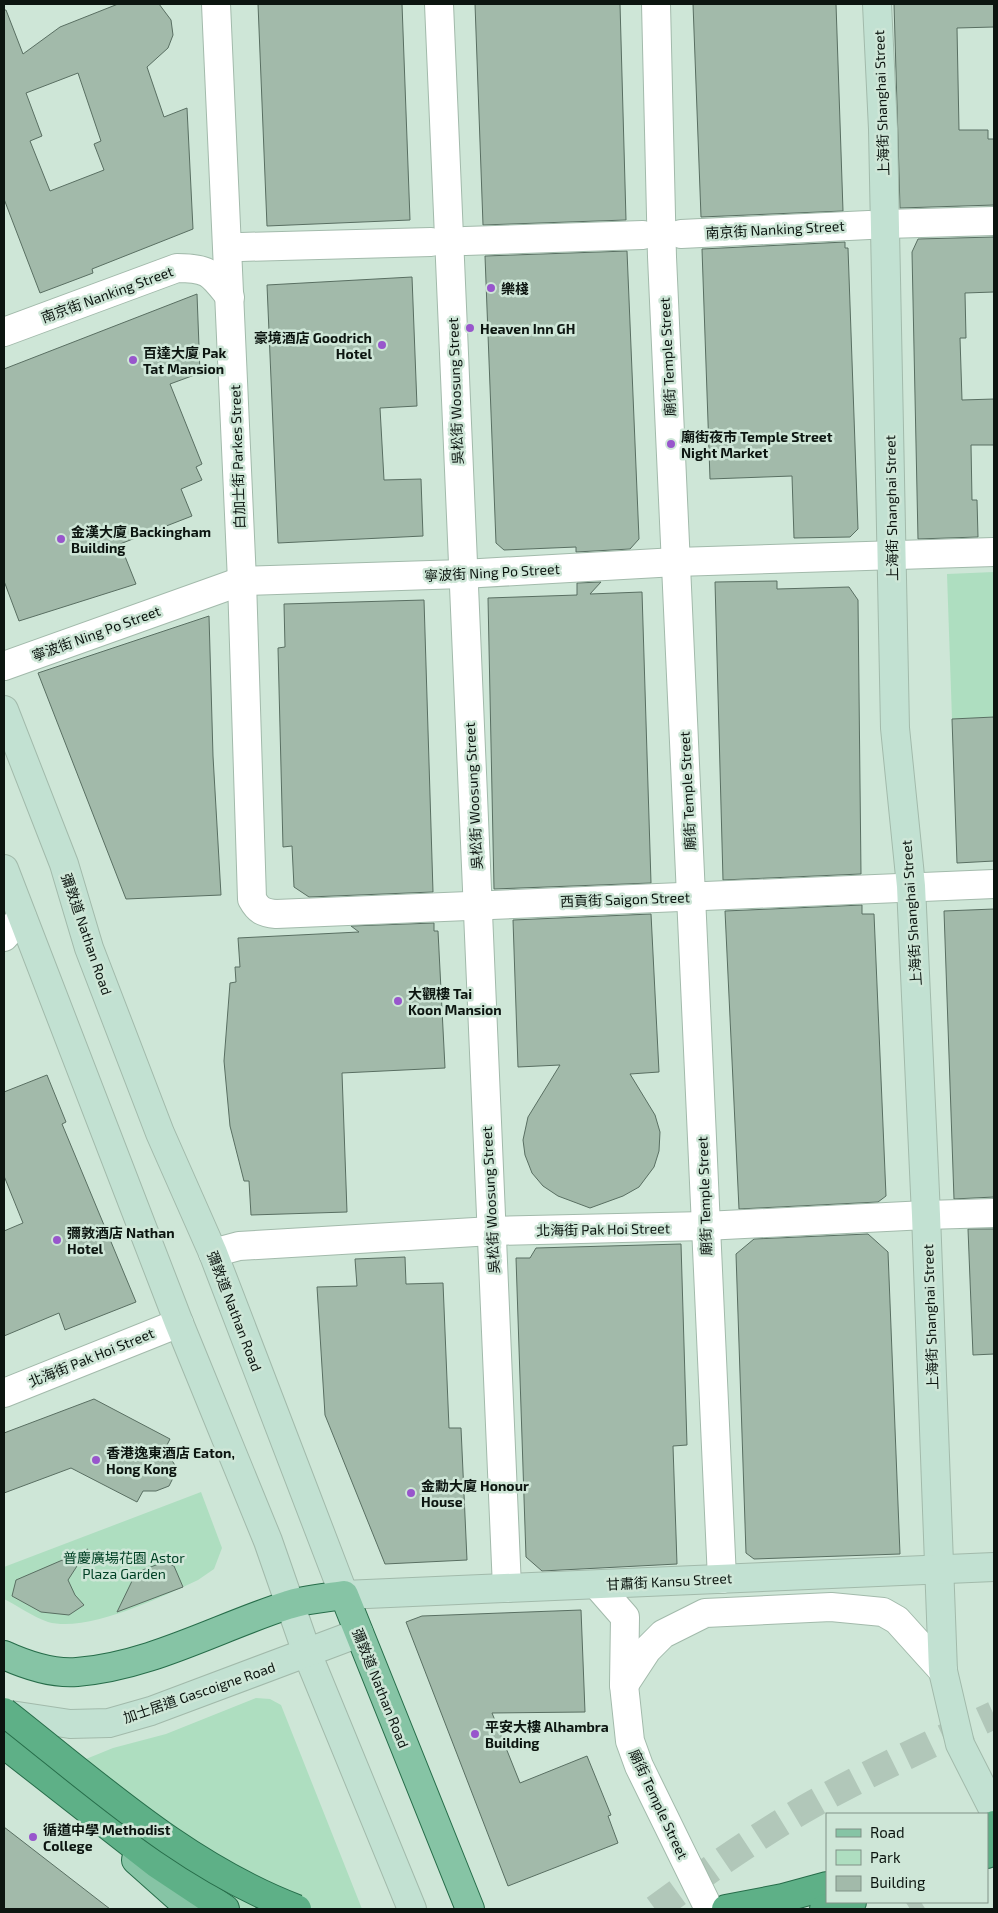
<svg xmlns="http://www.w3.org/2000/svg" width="998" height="1913" viewBox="0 0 998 1913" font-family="'Exo 2','Noto Sans TC',sans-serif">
<rect width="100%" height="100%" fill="#cee6d7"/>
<g fill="#aedec0">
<polygon points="994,572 994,717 952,719 947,574"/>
<path d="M201,1492L222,1548L214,1569L198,1580C161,1597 88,1633 48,1622C33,1617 18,1606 4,1599V1567Z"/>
<polygon points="256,1698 270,1699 281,1705 362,1909 220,1909 173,1851 86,1759 113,1748 166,1734"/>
</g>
<g fill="#a2baaa" stroke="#596f62" fill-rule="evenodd">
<path d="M118,4H159L171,20L173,35L168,48L147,67L164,117L187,108L193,229L92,269L93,273L40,293L4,199V10H6L23,54L60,27ZM78,73L101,141L94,144L104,170L50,191L30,141L42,136L26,93Z"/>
<polygon points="258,4 402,4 410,220 267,226"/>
<polygon points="475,4 620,4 626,220 483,225"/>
<polygon points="693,4 836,4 843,211 701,217"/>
<polygon points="894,4 994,4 994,27 957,28 959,130 988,130 988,139 994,139 994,205 900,208"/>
<polygon points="994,237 994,292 965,293 966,338 960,338 962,400 994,399 994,445 971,445 972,500 977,500 978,537 918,539 912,252 918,239"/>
<polygon points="845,242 845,248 848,248 858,529 850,537 794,538 792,476 710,479 702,249"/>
<polygon points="627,251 639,539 630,549 576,552 576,547 504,550 496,543 485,256"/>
<polygon points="412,277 417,406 380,408 384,480 421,479 423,536 278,543 267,285"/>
<polygon points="197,294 200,373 170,384 202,464 196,467 202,480 181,489 192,516 120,544 136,584 19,621 4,581 4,369"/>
<polygon points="777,581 777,589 849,587 858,600 861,874 723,880 715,582"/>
<polygon points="601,582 590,594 642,592 651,883 494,889 488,598 577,595 577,583"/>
<polygon points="424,600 433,892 309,897 294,887 292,846 283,847 278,648 285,647 284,604"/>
<polygon points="209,616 213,756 221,895 126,899 38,673"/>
<polygon points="994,717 994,861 957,863 952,719"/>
<polygon points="862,905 862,914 874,914 886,1196 878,1202 739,1209 725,911"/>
<polygon points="994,909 994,1197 954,1199 944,911"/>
<polygon points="651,914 659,1072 630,1074 655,1115 660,1132 659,1151 654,1167 639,1187 623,1196 590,1208 558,1196 543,1186 532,1173 525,1155 523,1140 528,1117 560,1065 518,1067 513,920"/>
<polygon points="434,923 434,931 438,931 445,1068 342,1073 347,1212 251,1215 249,1181 244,1181 230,1126 224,1061 230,983 236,982 235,967 240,967 238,938 359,932 351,926"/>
<polygon points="47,1075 66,1122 62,1124 136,1302 65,1330 59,1313 4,1336 4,1231 23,1223 4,1176 4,1092"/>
<polygon points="968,1229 994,1229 994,1354 973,1355"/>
<polygon points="868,1234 888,1252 900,1554 754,1559 746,1553 736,1254 754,1239"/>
<polygon points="681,1244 687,1445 673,1446 677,1564 542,1571 526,1557 516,1258 530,1258 536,1248"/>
<polygon points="405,1257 406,1284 443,1283 449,1428 461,1428 467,1560 385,1564 325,1415 317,1287 357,1286 355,1259"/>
<polygon points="94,1399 170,1439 165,1449 176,1467 175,1474 169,1486 156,1491 143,1491 137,1502 71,1468 4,1493 4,1433"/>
<polygon points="88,1549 68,1580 75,1595 84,1605 69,1615 41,1612 12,1596 16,1580"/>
<polygon points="164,1562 174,1566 183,1587 117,1612 132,1581 132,1574"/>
<polygon points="581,1610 585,1712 492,1713 520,1783 587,1756 611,1815 608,1816 618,1843 508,1886 406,1622 422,1616"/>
<polygon points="4,1827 110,1909 4,1909"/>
</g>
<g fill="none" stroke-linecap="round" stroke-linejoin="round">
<g stroke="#b1c7b9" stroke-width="28" stroke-dasharray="28 14" stroke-linecap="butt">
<path d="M655,1909C706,1872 758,1835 813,1804C872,1771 933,1743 994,1715"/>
<polyline points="910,1909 921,1902"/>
</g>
<g stroke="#a2baab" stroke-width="30">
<g id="pedestrian">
<polyline points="656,4 662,257 722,1579"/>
<polyline points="681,234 869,225"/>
<polyline points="465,241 643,235"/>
<polyline points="241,247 431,242"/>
<polyline points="926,1215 994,1213"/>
</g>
</g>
<g stroke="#a2baab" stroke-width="30">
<g id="minor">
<path d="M216,4L242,581L252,899C258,910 263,913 276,914L994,884"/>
<polyline points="439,4 507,1588"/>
<polyline points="885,224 994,221"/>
<path d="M4,332L177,268C209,268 211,273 230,297"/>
<polyline points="4,666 242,581 463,574 676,562 994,552"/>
<polyline points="4,937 22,917"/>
<polyline points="213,1253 239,1246 492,1231 705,1226 926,1215"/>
<polyline points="4,1393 179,1323"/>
<polyline points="597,1585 625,1617 624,1685 630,1741 639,1766 709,1909"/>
<polyline points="624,1685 647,1650 663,1634 705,1613 831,1607 883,1612 897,1620 943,1671"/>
</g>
</g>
<g stroke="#a2baab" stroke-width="30">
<g id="secondary">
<polyline points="877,4 883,129 895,728 911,886 926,1215 943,1671 960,1744 994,1811"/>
<polyline points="4,710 64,864 89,948 160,1133 213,1253 344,1595 994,1567"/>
<polyline points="4,869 179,1323 268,1541 307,1653 412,1909"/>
<polyline points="4,1714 70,1724 109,1723 151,1711 359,1633"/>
</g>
</g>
<g stroke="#276d4a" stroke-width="30">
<g id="primary">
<path d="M4,1655C26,1665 53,1674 77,1672C151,1666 219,1627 288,1605C305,1599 326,1598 344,1595L470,1909"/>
<polyline points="136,1860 191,1909"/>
</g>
</g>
<g stroke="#276d4a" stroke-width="30">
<g id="trunk">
<polyline points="4,1744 156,1863 225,1909"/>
<polyline points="987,1829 994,1825"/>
<polyline points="987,1854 994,1851"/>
<polyline points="726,1909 783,1898 827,1886"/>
<polyline points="824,1909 852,1902"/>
</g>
</g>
<use href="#pedestrian" stroke="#fff" stroke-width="28"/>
<use href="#minor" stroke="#fff" stroke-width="28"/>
<use href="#secondary" stroke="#c2e1d2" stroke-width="28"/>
<use href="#primary" stroke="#86c4a5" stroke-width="28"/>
<use href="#trunk" stroke="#5eb087" stroke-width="28"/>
<g stroke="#276d4a" stroke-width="30" stroke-linecap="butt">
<path id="trunk-bridge" d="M4,1712C96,1784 186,1867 297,1909"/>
</g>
<use href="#trunk-bridge" stroke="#5eb087" stroke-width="28"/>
</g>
<g fill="#9856cc" stroke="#cee6d7" stroke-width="2">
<circle cx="491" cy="288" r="5"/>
<circle cx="470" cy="328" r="5"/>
<circle cx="382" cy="345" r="5"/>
<circle cx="133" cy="360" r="5"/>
<circle cx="671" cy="444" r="5"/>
<circle cx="61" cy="539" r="5"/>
<circle cx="398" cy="1001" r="5"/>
<circle cx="57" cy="1240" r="5"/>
<circle cx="96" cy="1460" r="5"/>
<circle cx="411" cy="1493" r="5"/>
<circle cx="475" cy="1734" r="5"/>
<circle cx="33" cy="1837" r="5"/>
</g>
<g text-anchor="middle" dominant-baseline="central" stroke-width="5" stroke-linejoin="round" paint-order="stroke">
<g font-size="14" fill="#0c1510" stroke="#cee6d7">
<text transform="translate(881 103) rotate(-92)">上海街 Shanghai Street</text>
<text transform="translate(775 229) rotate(-3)">南京街 Nanking Street</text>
<text transform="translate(107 294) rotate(-20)">南京街 Nanking Street</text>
<text transform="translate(667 357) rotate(-93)">廟街 Temple Street</text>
<text transform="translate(455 391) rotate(-92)">吳松街 Woosung Street</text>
<text transform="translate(237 457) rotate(-92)">白加士街 Parkes Street</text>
<text transform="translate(891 508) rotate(-91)">上海街 Shanghai Street</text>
<text transform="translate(492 572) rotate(-3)">寧波街 Ning Po Street</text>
<text transform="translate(96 633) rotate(-20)">寧波街 Ning Po Street</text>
<text transform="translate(687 791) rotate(-93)">廟街 Temple Street</text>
<text transform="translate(473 796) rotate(-93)">吳松街 Woosung Street</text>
<text transform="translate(625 899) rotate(-2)">西貢街 Saigon Street</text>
<text transform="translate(911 913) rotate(-94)">上海街 Shanghai Street</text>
<text transform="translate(87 934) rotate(71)">彌敦道 Nathan Road</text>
<text transform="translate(704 1196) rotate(-92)">廟街 Temple Street</text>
<text transform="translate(490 1200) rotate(-93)">吳松街 Woosung Street</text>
<text transform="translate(603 1229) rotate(-1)">北海街 Pak Hoi Street</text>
<text transform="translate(235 1311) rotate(69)">彌敦道 Nathan Road</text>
<text transform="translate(930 1317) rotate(-92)">上海街 Shanghai Street</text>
<text transform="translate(91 1357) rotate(-22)">北海街 Pak Hoi Street</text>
<text transform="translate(669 1581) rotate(-3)">甘肅街 Kansu Street</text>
<text transform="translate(381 1688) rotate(68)">彌敦道 Nathan Road</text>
<text transform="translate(199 1692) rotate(-19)">加士居道 Gascoigne Road</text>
<text transform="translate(659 1804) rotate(65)">廟街 Temple Street</text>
</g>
<g font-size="14" font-weight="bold" fill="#0c1510" stroke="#cee6d7" text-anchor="start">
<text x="501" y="288">樂棧</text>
<text x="480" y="328">Heaven Inn GH</text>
<text x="372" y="337" text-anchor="end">豪境酒店 Goodrich<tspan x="372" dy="16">Hotel</tspan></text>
<text x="143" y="352">百達大廈 Pak<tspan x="143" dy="16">Tat Mansion</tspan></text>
<text x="681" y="436">廟街夜市 Temple Street<tspan x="681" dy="16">Night Market</tspan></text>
<text x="71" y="531">金漢大廈 Backingham<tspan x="71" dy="16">Building</tspan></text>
<text x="408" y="993">大觀樓 Tai<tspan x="408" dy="16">Koon Mansion</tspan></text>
<text x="67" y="1232">彌敦酒店 Nathan<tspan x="67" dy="16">Hotel</tspan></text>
<text x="106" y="1452">香港逸東酒店 Eaton,<tspan x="106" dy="16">Hong Kong</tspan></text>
<text x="421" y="1485">金勳大廈 Honour<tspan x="421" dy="16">House</tspan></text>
<text x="485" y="1726">平安大樓 Alhambra<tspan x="485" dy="16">Building</tspan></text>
<text x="43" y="1829">循道中學 Methodist<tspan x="43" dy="16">College</tspan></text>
</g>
<g font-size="14" fill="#004025" stroke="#cee6d7">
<text x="124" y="1557">普慶廣場花園 Astor<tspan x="124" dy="16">Plaza Garden</tspan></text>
</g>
</g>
<rect width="998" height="1913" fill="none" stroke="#0c1510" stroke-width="10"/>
<rect x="826" y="1813" width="162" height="90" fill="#cee6d7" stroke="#809287"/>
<rect x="836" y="1829" width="25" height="8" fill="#86c4a5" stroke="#809287"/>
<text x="870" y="1838" font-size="15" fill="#0c1510">Road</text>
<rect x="836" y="1850" width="25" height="15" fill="#aedec0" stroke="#809287"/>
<text x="870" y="1863" font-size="15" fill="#0c1510">Park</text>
<rect x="836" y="1876" width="25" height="15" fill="#a2baaa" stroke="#809287"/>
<text x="870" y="1888" font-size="15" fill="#0c1510">Building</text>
</svg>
